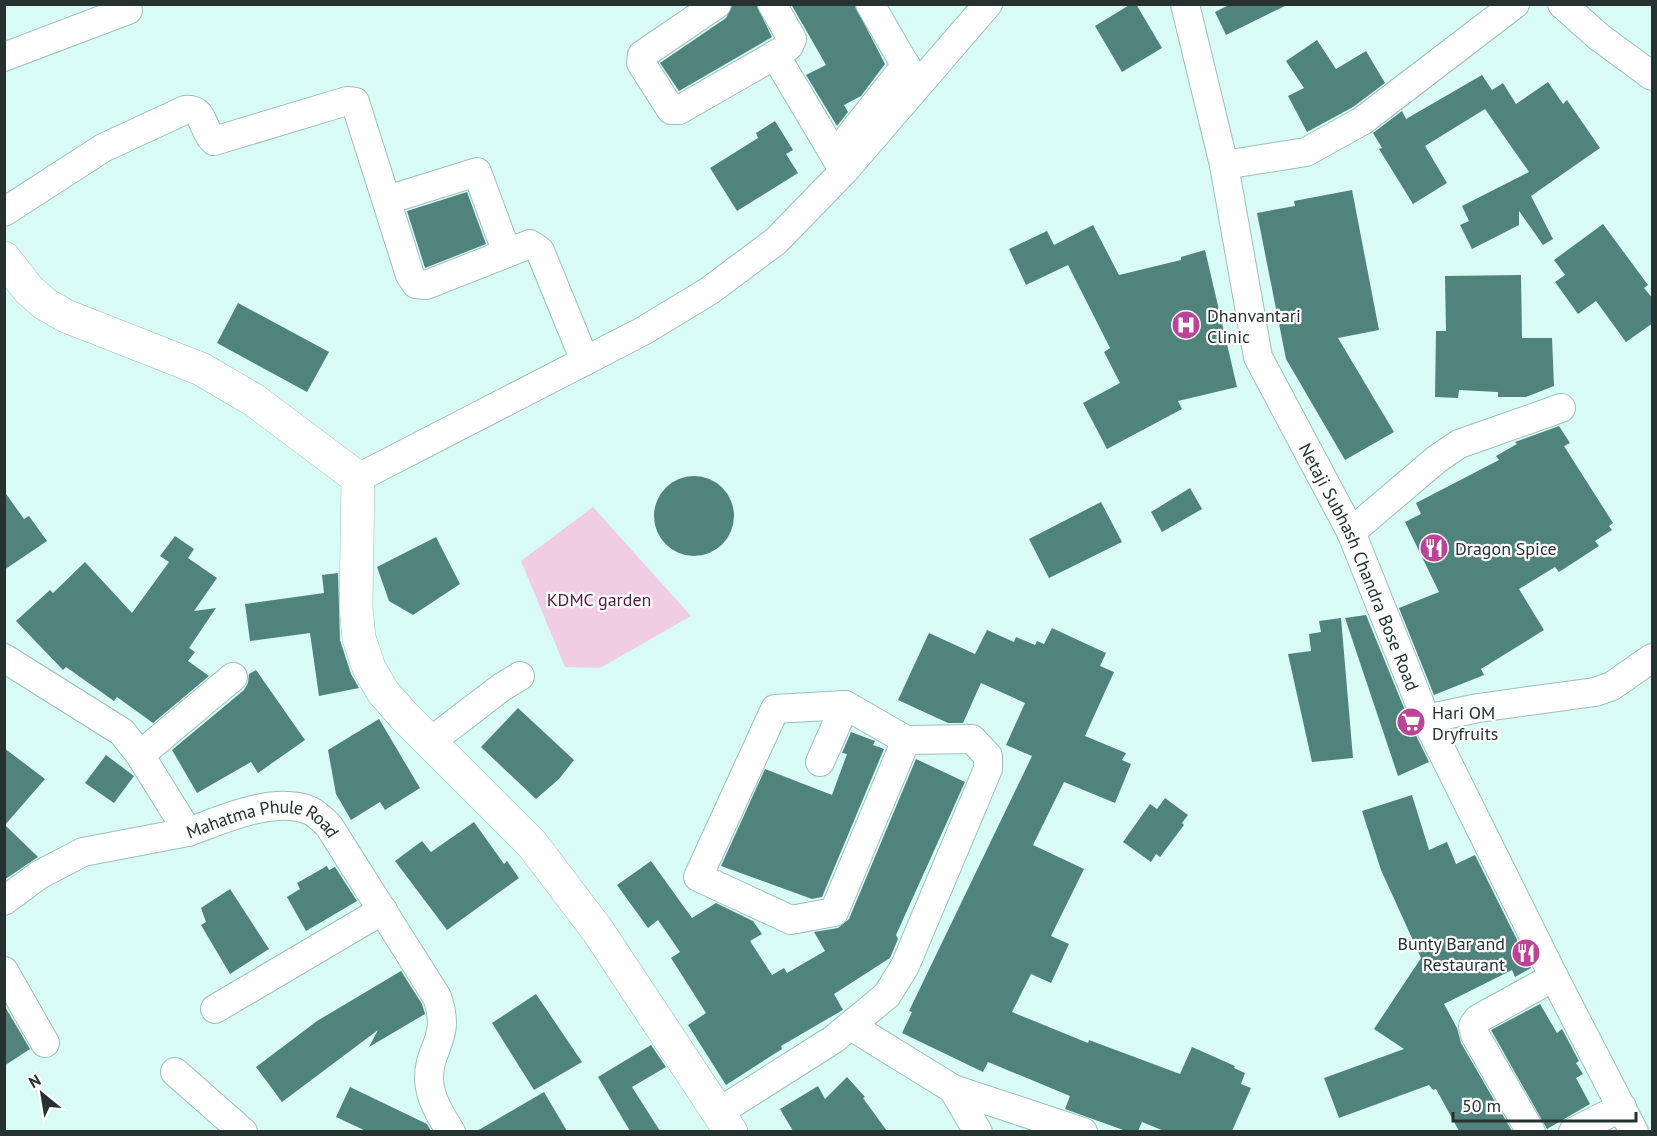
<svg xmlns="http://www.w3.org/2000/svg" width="1657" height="1136" viewBox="0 0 1657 1136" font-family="'PT Sans',sans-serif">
<rect width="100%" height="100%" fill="#d9fbf5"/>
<polygon fill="#f0cde2" points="593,507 691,616 600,668 565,667 521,561"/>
<g fill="#50837b">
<polygon points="733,4 756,4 772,37 679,91 660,63 726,18"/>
<polygon points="791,4 854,4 885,64 861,96 844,105 848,112 837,126 806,75 826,65"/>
<polygon points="1131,4 1136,4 1162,48 1122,72 1095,26"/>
<polygon points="1231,4 1289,4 1226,35 1215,12"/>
<polygon points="1317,40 1336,69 1366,51 1385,83 1353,107 1307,132 1288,96 1304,88 1286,61"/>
<polygon points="1482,75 1492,90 1503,83 1516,104 1548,82 1563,104 1567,100 1600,148 1531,196 1553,239 1543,245 1519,211 1519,225 1472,249 1460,225 1469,221 1462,206 1529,172 1485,109 1425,146 1447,183 1413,204 1379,149 1382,148 1373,133 1402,111 1406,119"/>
<polygon points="775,121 793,150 786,154 798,173 737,211 710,168 758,138 756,133"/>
<polygon points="1352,190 1379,330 1338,338 1394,432 1345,460 1286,359 1257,213 1295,206 1294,201"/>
<polygon points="467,192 486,244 425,268 407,211"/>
<polygon points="1603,224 1648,285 1644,288 1653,299 1653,323 1626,342 1596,301 1578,314 1555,282 1565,275 1554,260"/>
<polygon points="1093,225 1119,275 1181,260 1181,257 1205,250 1237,387 1178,401 1182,409 1107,449 1083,403 1120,383 1104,352 1110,348 1068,265 1026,285 1009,249 1047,231 1054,245"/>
<polygon points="1521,275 1522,338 1552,338 1554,386 1526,397 1498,397 1498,392 1459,390 1458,398 1435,397 1436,331 1446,331 1445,276"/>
<polygon points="238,303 329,352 307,392 217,343"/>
<polygon points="1559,426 1570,443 1564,446 1613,523 1609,526 1612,530 1595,541 1599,546 1559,572 1555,567 1519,589 1544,630 1481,669 1484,675 1434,695 1399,608 1439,592 1405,522 1421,514 1416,503 1499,460 1496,456 1517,444 1515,442"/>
<circle cx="694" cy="516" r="40"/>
<polygon points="1190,488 1202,509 1162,532 1151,512"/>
<polygon points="4,491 24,519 29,516 47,541 4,570"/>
<polygon points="1101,502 1122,542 1049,578 1029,539"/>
<polygon points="175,536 194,549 188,558 217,578 194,611 216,608 189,648 195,652 188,661 209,676 153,723 117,697 114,701 66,667 63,670 16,621 50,590 53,593 85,562 132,613 169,562 160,556"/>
<polygon points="436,537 460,584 413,615 389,601 377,567"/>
<polygon points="338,573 340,640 351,674 359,688 319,696 310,633 250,641 245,604 324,593 322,575"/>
<polygon points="1366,615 1411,725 1429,762 1398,776 1345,618"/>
<polygon points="1341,618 1353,758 1312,762 1288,654 1311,651 1309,634 1321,632 1319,621"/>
<polygon points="1052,628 1106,653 1100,666 1114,672 1085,736 1126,753 1122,760 1131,764 1115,803 1064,782 1033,845 1084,869 1051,936 1069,944 1051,983 1031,974 1012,1012 1088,1043 1089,1040 1180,1074 1192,1047 1235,1066 1234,1068 1245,1073 1241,1084 1251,1088 1232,1131 1164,1131 1142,1122 1138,1131 1126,1131 1065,1109 1070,1096 988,1062 983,1072 902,1033 912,1012 909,1011 1032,756 1006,745 1025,703 981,683 963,723 948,723 898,700 929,633 975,654 987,630 1014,642 1016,637 1035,645 1037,641 1044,644"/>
<polygon points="256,670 305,740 258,773 251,762 197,793 172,750 244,690 248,683 249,674"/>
<polygon points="518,708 574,760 559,779 536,799 481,747"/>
<polygon points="379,719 420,788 385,810 380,802 351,820 336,794 328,750"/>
<polygon points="851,732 875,741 873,745 884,749 822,897 812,899 721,866 765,769 832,795 847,754 842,753"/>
<polygon points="4,748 45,779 5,825 38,857 4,880"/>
<polygon points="106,755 134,776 114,803 85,783"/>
<polygon points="916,759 965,782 896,935 898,939 890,958 834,994 843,1010 841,1011 781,1046 782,1049 726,1085 688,1025 706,1013 671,958 680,952 658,920 648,928 617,885 651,861 692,918 716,903 753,921 762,934 750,941 772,975 784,968 787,973 825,951 814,932 838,928 849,919"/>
<polygon points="1412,795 1429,850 1447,842 1456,864 1475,855 1531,968 1515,977 1512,970 1444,1004 1457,1028 1461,1043 1512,1131 1459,1131 1436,1089 1433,1090 1429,1085 1339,1118 1324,1078 1404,1049 1374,1029 1421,958 1381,870 1362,811"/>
<polygon points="1165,798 1188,815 1182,823 1184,825 1160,857 1156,854 1151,862 1123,842 1150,804 1157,809"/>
<polygon points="474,822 504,864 507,861 519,878 447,930 395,861 422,841 431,852"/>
<polygon points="327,866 329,870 335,867 357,901 306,931 287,897 300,889 297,883"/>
<polygon points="230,889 269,949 230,974 201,925 206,922 201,908"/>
<polygon points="401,971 422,1004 425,1014 369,1047 378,1030 282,1102 256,1067 317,1021"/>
<polygon points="536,994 582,1062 534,1090 492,1023"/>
<polygon points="1540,1004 1557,1033 1562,1029 1579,1061 1576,1063 1583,1074 1576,1078 1590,1104 1547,1129 1491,1030"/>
<polygon points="4,1005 30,1049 4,1066"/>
<polygon points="651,1045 666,1067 632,1087 660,1131 630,1131 598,1077"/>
<polygon points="847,1077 865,1097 863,1098 887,1131 793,1131 780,1109 818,1086 825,1099"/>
<polygon points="350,1087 427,1124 431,1131 366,1131 336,1117"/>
<polygon points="544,1092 567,1131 477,1131"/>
</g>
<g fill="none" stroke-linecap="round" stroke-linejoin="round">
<g stroke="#9dbeb9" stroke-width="30">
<g id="minor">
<polyline points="717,4 642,55 641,63 671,110 679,110 775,55 844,171"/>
<polyline points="772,4 792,39 789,46 775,55"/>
<polyline points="870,4 914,80"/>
<path id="s1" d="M1185,4L1224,165L1258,357L1351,532L1426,719L1554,977L1634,1132"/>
<polyline points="1562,4 1599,37 1652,76"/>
<polyline points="4,57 128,10"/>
<polyline points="850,136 906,65"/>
<polyline points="1224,165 1306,152 1362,121 1515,4"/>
<polyline points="387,200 477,172 507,253"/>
<path d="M4,212L103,148L185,110C206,108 201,130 214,141L347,101L355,102L410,275L416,284L426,285L530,244L540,251L585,361"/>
<polyline points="358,478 643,331 709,291 776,241 844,171 988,4"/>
<polyline points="1351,532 1437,459 1459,444 1561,408"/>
<path id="s2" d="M4,658L122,732L140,755L188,832C222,820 274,795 311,811C317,814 324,821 329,826L437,997C452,1039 428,1047 429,1080C430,1099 441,1116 451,1132"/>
<polygon points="845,705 906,740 834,912 791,920 698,877 775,709"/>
<polyline points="1426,719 1478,708 1595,692 1612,686 1652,658"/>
<polyline points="430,742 502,687 520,676"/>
<polyline points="140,755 233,677"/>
<polyline points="820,762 845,705"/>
<polyline points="4,901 39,875 83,852 188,832"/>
<polyline points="4,971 45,1043"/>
<polyline points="215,1009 383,910"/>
<polyline points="851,1026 953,1089 1083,1132"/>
<polyline points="175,1072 243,1132"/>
<polyline points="953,1089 978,1132"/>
<polyline points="719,1112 834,1039 887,995 905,966 988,769 988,756 972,739 906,740"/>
<polyline points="1531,1132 1475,1035 1473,1026 1478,1019 1554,977"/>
<polyline points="1573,1132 1622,1107"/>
</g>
</g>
<g stroke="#9dbeb9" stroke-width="34">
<polyline id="tertiary" points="4,258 29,290 45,304 66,316 201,369 254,400 358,478 356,607 359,638 369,668 383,692 404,716 532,844 598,931 731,1132"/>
</g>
<use href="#minor" stroke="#fff" stroke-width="28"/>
<use href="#tertiary" stroke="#fff" stroke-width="33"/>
</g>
<defs>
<g id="hospital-disc" transform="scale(1.5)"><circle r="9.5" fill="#bb4398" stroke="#fff"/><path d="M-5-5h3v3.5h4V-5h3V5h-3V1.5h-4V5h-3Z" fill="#fff"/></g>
<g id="restaurant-disc" transform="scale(1.5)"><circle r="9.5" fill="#bb4398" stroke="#fff"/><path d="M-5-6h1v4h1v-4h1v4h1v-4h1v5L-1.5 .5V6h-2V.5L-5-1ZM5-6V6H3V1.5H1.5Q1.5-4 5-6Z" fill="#fff"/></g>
<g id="supermarket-disc" transform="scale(1.5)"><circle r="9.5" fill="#bb4398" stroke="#fff"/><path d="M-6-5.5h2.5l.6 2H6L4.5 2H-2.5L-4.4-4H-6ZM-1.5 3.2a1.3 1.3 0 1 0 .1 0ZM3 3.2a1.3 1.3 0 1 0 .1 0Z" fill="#fff"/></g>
</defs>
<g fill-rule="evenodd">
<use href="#hospital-disc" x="1186" y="325"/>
<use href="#restaurant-disc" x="1434" y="548"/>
<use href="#supermarket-disc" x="1411" y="722"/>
<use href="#restaurant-disc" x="1526" y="953"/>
</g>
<g text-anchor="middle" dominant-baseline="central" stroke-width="4.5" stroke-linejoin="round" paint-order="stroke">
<g font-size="18" fill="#253230" stroke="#fff" text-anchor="start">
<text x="1207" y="315">Dhanvantari<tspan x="1207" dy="21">Clinic</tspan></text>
<text x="1455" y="548">Dragon Spice</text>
<text x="1432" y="712">Hari OM<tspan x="1432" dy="21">Dryfruits</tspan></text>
<text x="1505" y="943" text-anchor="end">Bunty Bar and<tspan x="1505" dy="21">Restaurant</tspan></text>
</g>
<g font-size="18" fill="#253230" stroke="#fff">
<text stroke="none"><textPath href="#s1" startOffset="594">Netaji Subhash Chandra Bose Road</textPath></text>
<text stroke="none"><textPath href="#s2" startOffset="340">Mahatma Phule Road</textPath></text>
</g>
<g font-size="18" fill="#4e1d3f" stroke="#fff">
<text x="599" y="599">KDMC garden</text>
</g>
</g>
<rect width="1657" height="1136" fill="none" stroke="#253230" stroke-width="12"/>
<g transform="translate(42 1094) rotate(330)" stroke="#ffffff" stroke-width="4.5" paint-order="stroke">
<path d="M0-4.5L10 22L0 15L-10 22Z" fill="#253230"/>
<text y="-9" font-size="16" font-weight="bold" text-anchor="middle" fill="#253230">N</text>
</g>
<path d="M1453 1112v9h183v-9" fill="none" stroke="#253230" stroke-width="3"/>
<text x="1462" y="1112" font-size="18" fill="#253230" stroke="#ffffff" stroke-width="4.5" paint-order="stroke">50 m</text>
</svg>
